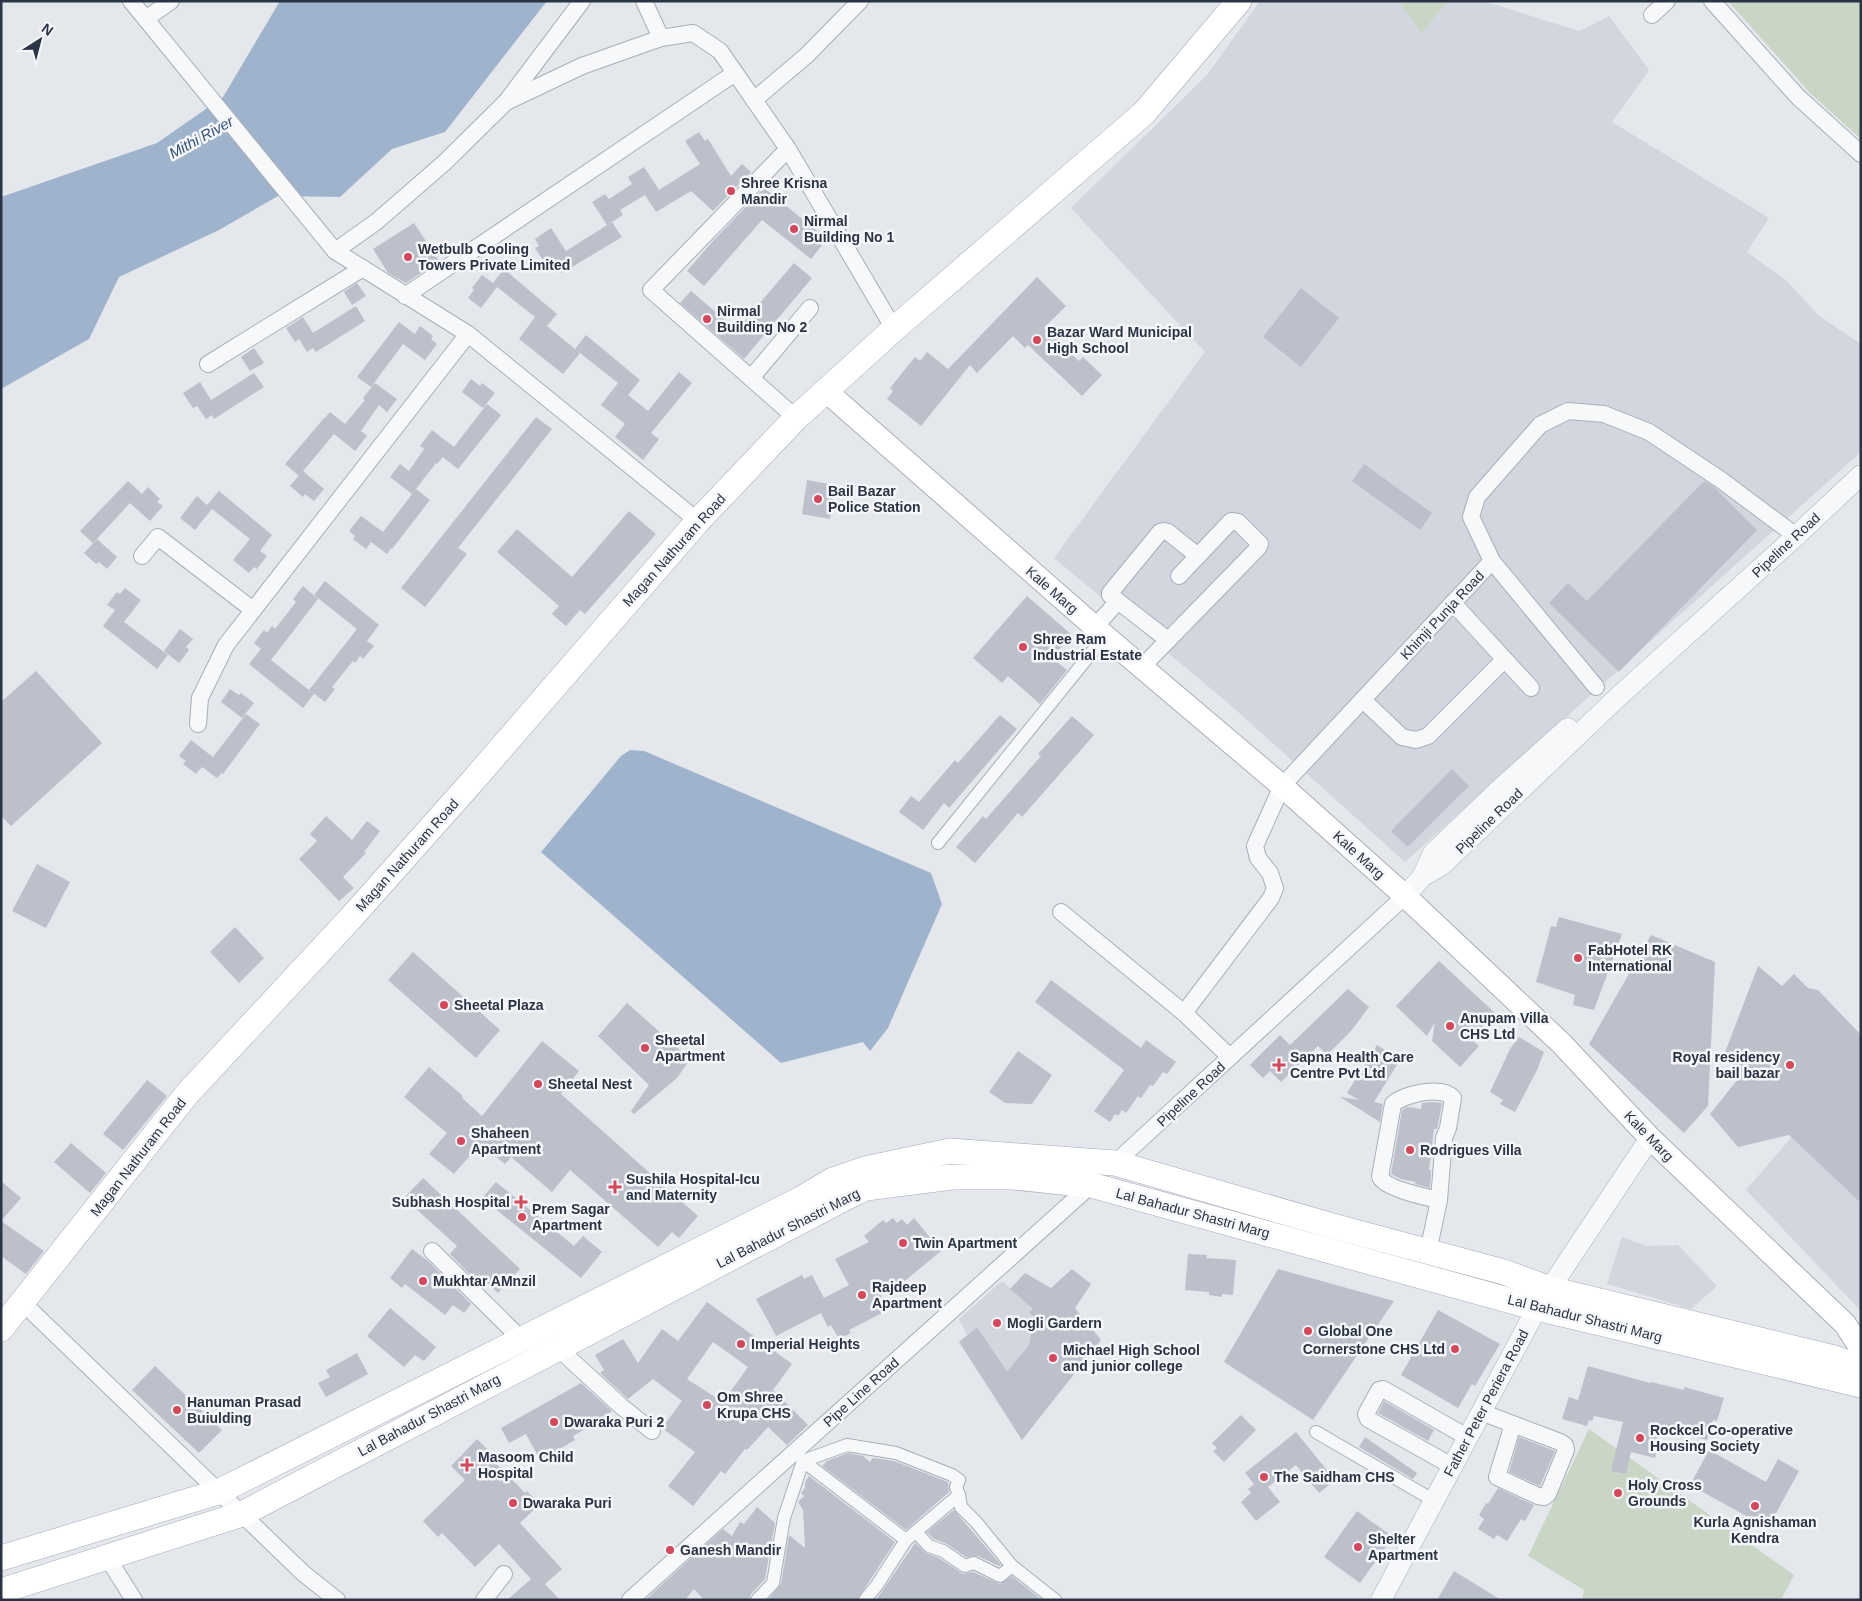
<svg xmlns="http://www.w3.org/2000/svg" width="1862" height="1601" viewBox="0 0 1862 1601" font-family="Arial,sans-serif">
<rect width="100%" height="100%" fill="#e4e7ec"/>
<g fill="#d2d6de">
<polygon points="1260,1 1399,1 1421,34 1448,1 1484,1 1579,31 1609,16 1649,70 1612,122 1769,218 1747,252 1787,281 1819,316 1861,344 1861,452 1405,862 1227,702 1054,558 1205,352 1071,208 1207,75"/>
<polygon points="1861,1057 1861,1311 1746,1190"/>
<polygon points="1622,1237 1646,1246 1678,1245 1717,1286 1691,1309 1607,1284"/>
<polygon points="1002,1281 1033,1309 1029,1312 1034,1317 1029,1345 1007,1371 977,1327 967,1335 959,1319"/>
</g>
<g fill="#c9d6c5">
<polygon points="1399,1 1448,1 1421,34"/>
<polygon points="1728,1 1861,1 1861,139 1810,93"/>
<polygon points="1589,1429 1794,1575 1781,1600 1582,1600 1584,1590 1528,1556"/>
</g>
<g fill="#9fb4cc">
<polygon points="280,1 547,1 445,132 392,149 340,197 278,196 219,230 119,277 89,339 1,389 1,197 157,143 223,97"/>
<polygon points="630,750 644,751 931,873 942,904 888,1028 870,1051 863,1042 781,1063 541,852 621,756"/>
</g>
<g fill="#bbc0ca" fill-rule="evenodd">
<polygon points="699,132 705,141 708,139 731,176 742,164 751,172 713,211 691,191 656,212 645,195 620,210 623,215 607,225 592,202 605,194 609,199 632,184 628,177 644,167 659,190 700,164 685,141"/>
<polygon points="764,188 827,239 811,259 762,220 704,286 687,271 713,241"/>
<polygon points="612,222 622,237 562,273 552,257 544,262 535,248 539,246 535,239 551,228 566,251"/>
<polygon points="414,223 439,261 406,283 388,273 373,249"/>
<polygon points="794,263 812,278 744,359 680,303 691,291 737,330"/>
<polygon points="504,269 557,314 547,326 580,353 563,374 519,339 535,317 497,287 481,308 468,298 474,290 472,288 482,275 493,283"/>
<polygon points="1037,277 1066,306 1044,328 1079,361 1083,357 1102,375 1082,396 1028,345 1025,348 1013,336 977,373 970,365 921,426 887,399 893,391 890,388 915,357 920,361 927,352 948,369"/>
<polygon points="357,283 366,296 352,305 344,292"/>
<polygon points="1301,288 1339,318 1301,367 1263,337"/>
<polygon points="356,306 365,321 316,352 313,348 307,352 299,339 295,342 286,328 303,317 313,333"/>
<polygon points="399,322 415,334 420,326 433,336 431,339 437,344 425,360 403,344 371,387 357,377"/>
<polygon points="586,335 640,380 628,395 648,411 679,372 692,383 651,433 659,439 643,460 615,437 625,424 601,405 618,383 575,349"/>
<polygon points="254,348 264,363 250,371 241,357"/>
<polygon points="254,373 264,387 214,419 212,415 206,419 197,406 193,408 183,393 200,382 211,400"/>
<polygon points="471,379 480,386 482,383 495,393 483,408 462,392"/>
<polygon points="375,383 397,399 387,412 379,405 361,431 367,436 355,451 334,434 299,476 285,464 325,417 325,418 330,412 345,424 365,400 363,398"/>
<polygon points="487,404 501,415 458,469 443,457 437,464 436,463 412,494 390,477 400,464 409,471 424,449 420,446 432,430 454,447"/>
<polygon points="536,417 552,429 458,548 467,554 425,607 401,588"/>
<polygon points="1364,464 1432,513 1420,530 1352,481"/>
<polygon points="303,471 324,489 314,501 305,494 303,497 290,486"/>
<polygon points="807,480 835,485 830,519 802,514"/>
<polygon points="128,481 142,494 148,487 160,499 157,502 163,506 150,521 130,503 93,543 80,531"/>
<polygon points="1704,481 1713,486 1757,530 1619,672 1549,603 1568,583 1587,601"/>
<polygon points="416,489 430,500 392,549 391,548 387,554 371,542 366,549 353,539 355,536 349,531 361,516 383,532"/>
<polygon points="219,491 272,535 260,551 267,556 257,569 254,567 249,573 233,560 250,539 212,509 195,530 180,518 197,496 207,505"/>
<polygon points="629,511 656,534 585,614 580,610 566,626 552,614 559,606 497,552 517,529 572,577"/>
<polygon points="97,539 117,557 107,569 99,562 96,564 84,553"/>
<polygon points="325,581 379,625 367,641 374,646 363,659 360,656 355,663 353,661 332,687 335,689 325,702 309,690 357,629 314,595"/>
<polygon points="303,586 318,599 271,660 314,694 303,708 249,664 261,649 254,643 264,630 267,633 272,626 275,629 296,602 293,599"/>
<polygon points="125,588 141,600 124,622 168,655 157,669 103,626 115,610 107,605 117,592 120,594"/>
<polygon points="1027,596 1072,635 1052,658 1067,670 1040,704 1008,676 1002,683 973,658"/>
<polygon points="180,629 193,639 186,647 189,650 179,663 164,651"/>
<polygon points="36,671 102,743 11,826 1,816 1,702"/>
<polygon points="230,689 239,695 241,693 254,703 242,718 221,702"/>
<polygon points="246,714 260,724 223,774 222,773 217,778 202,767 196,774 183,764 186,761 179,756 191,740 213,757"/>
<polygon points="1000,715 1017,729 949,808 944,803 923,830 899,812 911,796 919,802 955,760 958,763"/>
<polygon points="1072,716 1094,735 1022,817 1018,813 975,863 956,847 983,816 986,819 1041,756 1038,754"/>
<polygon points="1452,769 1469,786 1408,847 1391,831"/>
<polygon points="326,816 352,840 367,821 380,831 364,852 366,853 343,877 354,888 339,901 299,859 317,841 310,834"/>
<polygon points="37,864 70,882 46,928 12,911"/>
<polygon points="1559,917 1622,934 1594,1010 1573,1005 1575,995 1536,982 1551,926 1556,927"/>
<polygon points="235,927 264,958 239,983 210,952"/>
<polygon points="1651,935 1715,962 1708,1106 1684,1133 1589,1044"/>
<polygon points="413,952 500,1030 476,1058 388,980"/>
<polygon points="1439,961 1495,1013 1471,1039 1479,1046 1460,1067 1432,1041 1435,1022 1427,1036 1396,1006"/>
<polygon points="1758,966 1782,986 1794,974 1808,988 1818,990 1861,1035 1861,1203 1789,1135 1738,1147 1710,1114 1742,1074 1724,1055"/>
<polygon points="1051,980 1141,1048 1146,1040 1176,1062 1167,1074 1163,1072 1153,1086 1150,1085 1141,1098 1138,1096 1126,1113 1122,1110 1118,1116 1115,1114 1110,1122 1094,1111 1124,1070 1035,1002"/>
<polygon points="1348,989 1369,1007 1351,1031 1327,1055 1318,1046 1281,1082 1270,1071 1263,1078 1250,1065 1280,1035 1290,1045"/>
<polygon points="627,1003 690,1059 677,1078 634,1114 631,1111 649,1085 598,1036"/>
<polygon points="1519,1037 1544,1052 1537,1070 1515,1112 1500,1104 1503,1100 1490,1092 1510,1049"/>
<polygon points="542,1041 579,1071 561,1094 698,1216 679,1238 672,1232 658,1247 570,1170 552,1192 511,1157 505,1164 480,1144 454,1174 429,1154 447,1133 404,1097 429,1067 463,1096 462,1098 482,1116"/>
<polygon points="1377,1045 1400,1060 1374,1102 1383,1104 1380,1122 1340,1097 1359,1100 1347,1093"/>
<polygon points="1018,1051 1052,1075 1032,1104 1005,1103 989,1092"/>
<polygon points="147,1080 167,1096 123,1150 103,1134"/>
<polygon points="1432,1102 1442,1103 1438,1125 1437,1129 1434,1129 1429,1170 1431,1170 1430,1188 1415,1184 1416,1182 1401,1179 1391,1174 1402,1110 1407,1107 1421,1109 1422,1103"/>
<polygon points="71,1143 106,1173 90,1193 54,1162"/>
<polygon points="423,1178 520,1269 498,1293 487,1283 483,1288 450,1254 457,1246 404,1198"/>
<polygon points="1,1181 21,1198 1,1221 44,1251 26,1274 1,1256"/>
<polygon points="496,1182 574,1246 583,1236 602,1252 581,1278 482,1198"/>
<polygon points="893,1218 897,1223 902,1219 907,1225 914,1218 941,1251 906,1280 880,1294 888,1310 849,1330 851,1333 839,1339 831,1325 828,1327 821,1313 776,1336 756,1299 802,1275 804,1279 812,1275 824,1298 849,1285 835,1259 869,1242 864,1236 883,1220 886,1223"/>
<polygon points="412,1249 428,1261 471,1304 464,1313 453,1305 445,1315 405,1284 402,1288 390,1278"/>
<polygon points="1188,1254 1207,1255 1206,1258 1236,1260 1233,1295 1222,1294 1222,1297 1209,1295 1209,1292 1185,1290"/>
<polygon points="1072,1269 1091,1284 1075,1308 1101,1340 1022,1440 959,1342 977,1327 1007,1371 1029,1345 1034,1317 1029,1312 1033,1309 1010,1289 1025,1273 1051,1288"/>
<polygon points="1278,1269 1394,1301 1313,1420 1224,1362"/>
<path d="M707,1302L792,1364L773,1390L808,1425L787,1445L768,1427L747,1450L745,1449L725,1474L721,1471L693,1506L668,1486L695,1452L662,1428L682,1401L653,1379L628,1399L600,1373L604,1370L595,1355L623,1339L638,1363L662,1329L678,1341ZM713,1342L748,1367L723,1402L687,1379Z"/>
<polygon points="390,1308 436,1347 424,1361 415,1355 404,1367 367,1336"/>
<polygon points="1438,1310 1500,1344 1475,1386 1472,1384 1458,1408 1401,1375"/>
<polygon points="357,1353 368,1374 326,1397 318,1383 330,1377 326,1370"/>
<polygon points="155,1366 222,1430 199,1453 132,1390"/>
<polygon points="1588,1366 1650,1383 1651,1382 1684,1390 1684,1387 1724,1398 1717,1421 1713,1420 1707,1440 1684,1434 1683,1438 1661,1432 1655,1458 1631,1452 1626,1474 1611,1471 1623,1422 1594,1416 1592,1421 1589,1420 1587,1426 1562,1419 1569,1397 1578,1400"/>
<polygon points="581,1383 612,1411 607,1415 608,1416 573,1436 575,1440 540,1460 526,1434 509,1443 501,1428"/>
<polygon points="1384,1401 1434,1430 1428,1441 1378,1413"/>
<polygon points="1241,1415 1256,1430 1224,1462 1213,1451 1217,1448 1212,1443"/>
<polygon points="1296,1432 1335,1480 1319,1493 1296,1465 1268,1487 1280,1502 1256,1521 1241,1502 1251,1493 1248,1489 1254,1484 1245,1473"/>
<polygon points="1365,1437 1417,1473 1413,1479 1359,1447"/>
<polygon points="1519,1437 1555,1451 1540,1486 1509,1472"/>
<polygon points="477,1439 491,1453 488,1455 525,1493 527,1491 540,1504 520,1523 562,1569 545,1584 560,1600 507,1600 531,1579 499,1544 475,1567 442,1533 438,1537 423,1521 465,1480 451,1466"/>
<polygon points="1709,1450 1766,1482 1778,1459 1799,1471 1768,1528 1690,1485"/>
<polygon points="848,1453 863,1456 870,1462 873,1458 894,1461 948,1482 949,1492 906,1530 822,1466 827,1461"/>
<polygon points="809,1476 895,1542 857,1600 768,1600 781,1584 789,1535 805,1548 803,1510 798,1502 804,1496 801,1493 805,1488 805,1482"/>
<polygon points="1498,1488 1534,1505 1525,1521 1521,1519 1507,1541 1497,1535 1494,1539 1478,1529 1484,1519 1479,1515 1486,1503 1488,1504"/>
<polygon points="757,1507 775,1523 765,1579 751,1594 749,1600 704,1600 694,1589 685,1600 645,1600 723,1529 732,1536 740,1522 744,1524"/>
<polygon points="954,1510 1001,1565 999,1566 978,1556 966,1557 947,1544 934,1539 927,1532"/>
<polygon points="1357,1511 1393,1537 1360,1583 1324,1557"/>
<polygon points="915,1543 926,1553 939,1558 963,1574 973,1572 1000,1584 1012,1576 1042,1600 876,1600"/>
<polygon points="1454,1571 1501,1600 1437,1600"/>
</g>
<g fill="none" stroke-linecap="round" stroke-linejoin="round">
<g stroke="#a9aeb7" stroke-width="14">
<g id="pedestrian">
<polyline points="938,843 1105,636"/>
<polyline points="1316,1432 1433,1500"/>
<polygon points="847,1445 896,1453 952,1475 959,1480 956,1487 959,1495 906,1540 803,1461"/>
<polyline points="959,1495 961,1507 976,1522 1012,1566 1055,1600"/>
<polyline points="916,1532 929,1546 943,1551 965,1566 974,1563 1000,1576 1012,1566"/>
<polyline points="757,1600 773,1583 784,1518 803,1461"/>
<polyline points="865,1600 877,1585 906,1540"/>
</g>
</g>
<g stroke="#a9aeb7" stroke-width="18">
<g id="minor">
<polyline points="131,1 335,251 468,334 698,521"/>
<polyline points="644,1 661,38"/>
<polyline points="1712,1 1798,97 1861,154"/>
<polyline points="1652,15 1667,1"/>
<polyline points="147,18 171,1"/>
<polyline points="754,100 807,55 860,1"/>
<polyline points="506,102 582,66 661,38 693,33 720,51 788,149 894,329"/>
<polyline points="788,149 651,290 796,418"/>
<polyline points="335,251 376,222 444,163 506,102 582,1"/>
<polyline points="405,296 735,73"/>
<polyline points="208,364 363,268"/>
<polyline points="751,378 810,308"/>
<polyline points="142,556 158,537 253,610"/>
<polyline points="1492,561 1596,687"/>
<polyline points="1453,603 1531,688"/>
<polyline points="1095,627 1118,601"/>
<polyline points="1168,640 1110,595 1110,593 1160,532 1164,531 1168,532 1198,556"/>
<polyline points="1142,667 1258,548 1260,544 1238,522 1231,521 1179,576"/>
<polyline points="1363,700 1402,737 1416,740 1428,736 1504,660"/>
<polyline points="198,724 200,698 226,645 468,334"/>
<polyline points="1061,912 1184,1013 1230,1057"/>
<polyline points="1184,1013 1271,898 1275,888 1270,873 1258,858 1255,846 1282,786 1492,561 1471,517 1477,497 1540,425 1568,411 1604,414 1649,432 1721,480 1796,536"/>
<polyline points="1115,1163 1405,896"/>
<polyline points="432,1251 521,1339"/>
<path d="M1428,1252L1439,1200L1444,1138L1448,1128L1453,1098C1442,1085 1404,1094 1393,1104L1380,1177C1386,1189 1426,1197 1439,1200"/>
<polyline points="22,1302 303,1573 337,1600"/>
<polyline points="558,1348 622,1407 652,1431"/>
<polyline points="1481,1412 1560,1442 1565,1445 1566,1450 1548,1494 1544,1497 1538,1496 1497,1477 1513,1424"/>
<polyline points="1452,1466 1368,1419 1366,1414 1379,1390 1383,1389 1467,1437"/>
<polyline points="107,1557 134,1600"/>
<polyline points="484,1600 504,1574"/>
<polyline points="630,1600 1091,1185"/>
</g>
</g>
<g stroke="#a9aeb7" stroke-width="21">
<g id="tertiary">
<polyline points="1422,877 1433,853 1501,788 1568,728"/>
<polyline points="1405,896 1422,877 1442,865 1618,697 1796,536 1861,475"/>
<polyline points="1381,1600 1537,1308 1650,1138"/>
</g>
</g>
<g stroke="#a9aeb7" stroke-width="24">
<polyline id="secondary" points="826,391 1105,636 1282,786 1405,896 1562,1044 1650,1138 1845,1324 1861,1349"/>
</g>
<g stroke="#a3abb8" stroke-width="26">
<g id="primary">
<polyline points="1,1329 187,1094 349,920 470,784 698,521 796,418 894,329 1144,113 1239,1"/>
<polyline points="1,1558 218,1492 801,1199 833,1180 865,1169 950,1151 1115,1163 1329,1225 1504,1272 1550,1289 1834,1358 1861,1367"/>
<polyline points="1,1591 242,1514 847,1197 866,1188 952,1177 1013,1177 1091,1185 1537,1308 1861,1385"/>
</g>
</g>
<use href="#pedestrian" stroke="#f7f8fa" stroke-width="12"/>
<use href="#minor" stroke="#f7f8fa" stroke-width="16"/>
<use href="#tertiary" stroke="#f7f8fa" stroke-width="20"/>
<use href="#secondary" stroke="#fff" stroke-width="22"/>
<use href="#primary" stroke="#fff" stroke-width="25"/>
</g>
<g fill="#d1495b" stroke="#f4f6f9" stroke-width="2">
<circle cx="731" cy="191" r="5"/>
<circle cx="794" cy="229" r="5"/>
<circle cx="408" cy="257" r="5"/>
<circle cx="707" cy="319" r="5"/>
<circle cx="1037" cy="340" r="5"/>
<circle cx="818" cy="499" r="5"/>
<circle cx="1023" cy="647" r="5"/>
<circle cx="1578" cy="958" r="5"/>
<circle cx="444" cy="1005" r="5"/>
<circle cx="1450" cy="1026" r="5"/>
<circle cx="645" cy="1048" r="5"/>
<path d="M1276.5 1057.5h5v5h5v5h-5v5h-5v-5h-5v-5h5z"/>
<circle cx="1790" cy="1065" r="5"/>
<circle cx="538" cy="1084" r="5"/>
<circle cx="461" cy="1141" r="5"/>
<circle cx="1410" cy="1150" r="5"/>
<path d="M612.5 1179.5h5v5h5v5h-5v5h-5v-5h-5v-5h5z"/>
<path d="M518.5 1194.5h5v5h5v5h-5v5h-5v-5h-5v-5h5z"/>
<circle cx="522" cy="1217" r="5"/>
<circle cx="903" cy="1243" r="5"/>
<circle cx="423" cy="1281" r="5"/>
<circle cx="862" cy="1295" r="5"/>
<circle cx="997" cy="1323" r="5"/>
<circle cx="1308" cy="1331" r="5"/>
<circle cx="741" cy="1344" r="5"/>
<circle cx="1455" cy="1349" r="5"/>
<circle cx="1053" cy="1358" r="5"/>
<circle cx="707" cy="1405" r="5"/>
<circle cx="177" cy="1410" r="5"/>
<circle cx="554" cy="1422" r="5"/>
<circle cx="1640" cy="1438" r="5"/>
<path d="M464.5 1457.5h5v5h5v5h-5v5h-5v-5h-5v-5h5z"/>
<circle cx="1264" cy="1477" r="5"/>
<circle cx="1618" cy="1493" r="5"/>
<circle cx="513" cy="1503" r="5"/>
<circle cx="1755" cy="1506" r="5"/>
<circle cx="1358" cy="1547" r="5"/>
<circle cx="670" cy="1550" r="5"/>
</g>
<g text-anchor="middle" dominant-baseline="central" stroke-width="5" stroke-linejoin="round" paint-order="stroke">
<g font-size="14" font-weight="bold" fill="#2b3445" stroke="#f4f6f9" text-anchor="start">
<text x="741" y="183">Shree Krisna<tspan x="741" dy="16">Mandir</tspan></text>
<text x="804" y="221">Nirmal<tspan x="804" dy="16">Building No 1</tspan></text>
<text x="418" y="249">Wetbulb Cooling<tspan x="418" dy="16">Towers Private Limited</tspan></text>
<text x="717" y="311">Nirmal<tspan x="717" dy="16">Building No 2</tspan></text>
<text x="1047" y="332">Bazar Ward Municipal<tspan x="1047" dy="16">High School</tspan></text>
<text x="828" y="491">Bail Bazar<tspan x="828" dy="16">Police Station</tspan></text>
<text x="1033" y="639">Shree Ram<tspan x="1033" dy="16">Industrial Estate</tspan></text>
<text x="1588" y="950">FabHotel RK<tspan x="1588" dy="16">International</tspan></text>
<text x="454" y="1005">Sheetal Plaza</text>
<text x="1460" y="1018">Anupam Villa<tspan x="1460" dy="16">CHS Ltd</tspan></text>
<text x="655" y="1040">Sheetal<tspan x="655" dy="16">Apartment</tspan></text>
<text x="1290" y="1057">Sapna Health Care<tspan x="1290" dy="16">Centre Pvt Ltd</tspan></text>
<text x="1780" y="1057" text-anchor="end">Royal residency<tspan x="1780" dy="16">bail bazar</tspan></text>
<text x="548" y="1084">Sheetal Nest</text>
<text x="471" y="1133">Shaheen<tspan x="471" dy="16">Apartment</tspan></text>
<text x="1420" y="1150">Rodrigues Villa</text>
<text x="626" y="1179">Sushila Hospital-Icu<tspan x="626" dy="16">and Maternity</tspan></text>
<text x="510" y="1202" text-anchor="end">Subhash Hospital</text>
<text x="532" y="1209">Prem Sagar<tspan x="532" dy="16">Apartment</tspan></text>
<text x="913" y="1243">Twin Apartment</text>
<text x="433" y="1281">Mukhtar AMnzil</text>
<text x="872" y="1287">Rajdeep<tspan x="872" dy="16">Apartment</tspan></text>
<text x="1007" y="1323">Mogli Gardern</text>
<text x="1318" y="1331">Global One</text>
<text x="751" y="1344">Imperial Heights</text>
<text x="1445" y="1349" text-anchor="end">Cornerstone CHS Ltd</text>
<text x="1063" y="1350">Michael High School<tspan x="1063" dy="16">and junior college</tspan></text>
<text x="717" y="1397">Om Shree<tspan x="717" dy="16">Krupa CHS</tspan></text>
<text x="187" y="1402">Hanuman Prasad<tspan x="187" dy="16">Buiulding</tspan></text>
<text x="564" y="1422">Dwaraka Puri 2</text>
<text x="1650" y="1430">Rockcel Co-operative<tspan x="1650" dy="16">Housing Society</tspan></text>
<text x="478" y="1457">Masoom Child<tspan x="478" dy="16">Hospital</tspan></text>
<text x="1274" y="1477">The Saidham CHS</text>
<text x="1628" y="1485">Holy Cross<tspan x="1628" dy="16">Grounds</tspan></text>
<text x="523" y="1503">Dwaraka Puri</text>
<text x="1755" y="1522" text-anchor="middle">Kurla Agnishaman<tspan x="1755" dy="16">Kendra</tspan></text>
<text x="1368" y="1539">Shelter<tspan x="1368" dy="16">Apartment</tspan></text>
<text x="680" y="1550">Ganesh Mandir</text>
</g>
<g font-size="14" fill="#2b3445" stroke="#f4f6f9">
<text transform="translate(1786 545) rotate(-43)">Pipeline Road</text>
<text transform="translate(674 550) rotate(-48)">Magan Nathuram Road</text>
<text transform="translate(1052 590) rotate(41)">Kale Marg</text>
<text transform="translate(1442 615) rotate(-47)">Khimji Punja Road</text>
<text transform="translate(1489 821) rotate(-44)">Pipeline Road</text>
<text transform="translate(407 855) rotate(-48)">Magan Nathuram Road</text>
<text transform="translate(1359 855) rotate(42)">Kale Marg</text>
<text transform="translate(1191 1094) rotate(-43)">Pipeline Road</text>
<text transform="translate(1649 1136) rotate(46)">Kale Marg</text>
<text transform="translate(138 1157) rotate(-52)">Magan Nathuram Road</text>
<text transform="translate(1193 1213) rotate(15)">Lal Bahadur Shastri Marg</text>
<text transform="translate(788 1228) rotate(-27)">Lal Bahadur Shastri Marg</text>
<text transform="translate(1585 1318) rotate(14)">Lal Bahadur Shastri Marg</text>
<text transform="translate(861 1392) rotate(-42)">Pipe Line Road</text>
<text transform="translate(1486 1403) rotate(-62)">Father Peter Periera Road</text>
<text transform="translate(429 1415) rotate(-28)">Lal Bahadur Shastri Marg</text>
</g>
<g font-size="15" font-style="italic" fill="#34527a" stroke="#f4f6f9">
<text transform="translate(201 137) rotate(-29)">Mithi River</text>
</g>
</g>
<rect width="1862" height="1601" fill="none" stroke="#2b3445" stroke-width="5"/>
<g transform="translate(40 40) rotate(36)" stroke="#f4f6f9" stroke-width="4" paint-order="stroke">
<path d="M0-4L9 19L0 12L-9 19Z" fill="#2b3445"/>
<text y="-8" font-size="14" font-weight="bold" text-anchor="middle" fill="#2b3445">N</text>
</g>
</svg>
